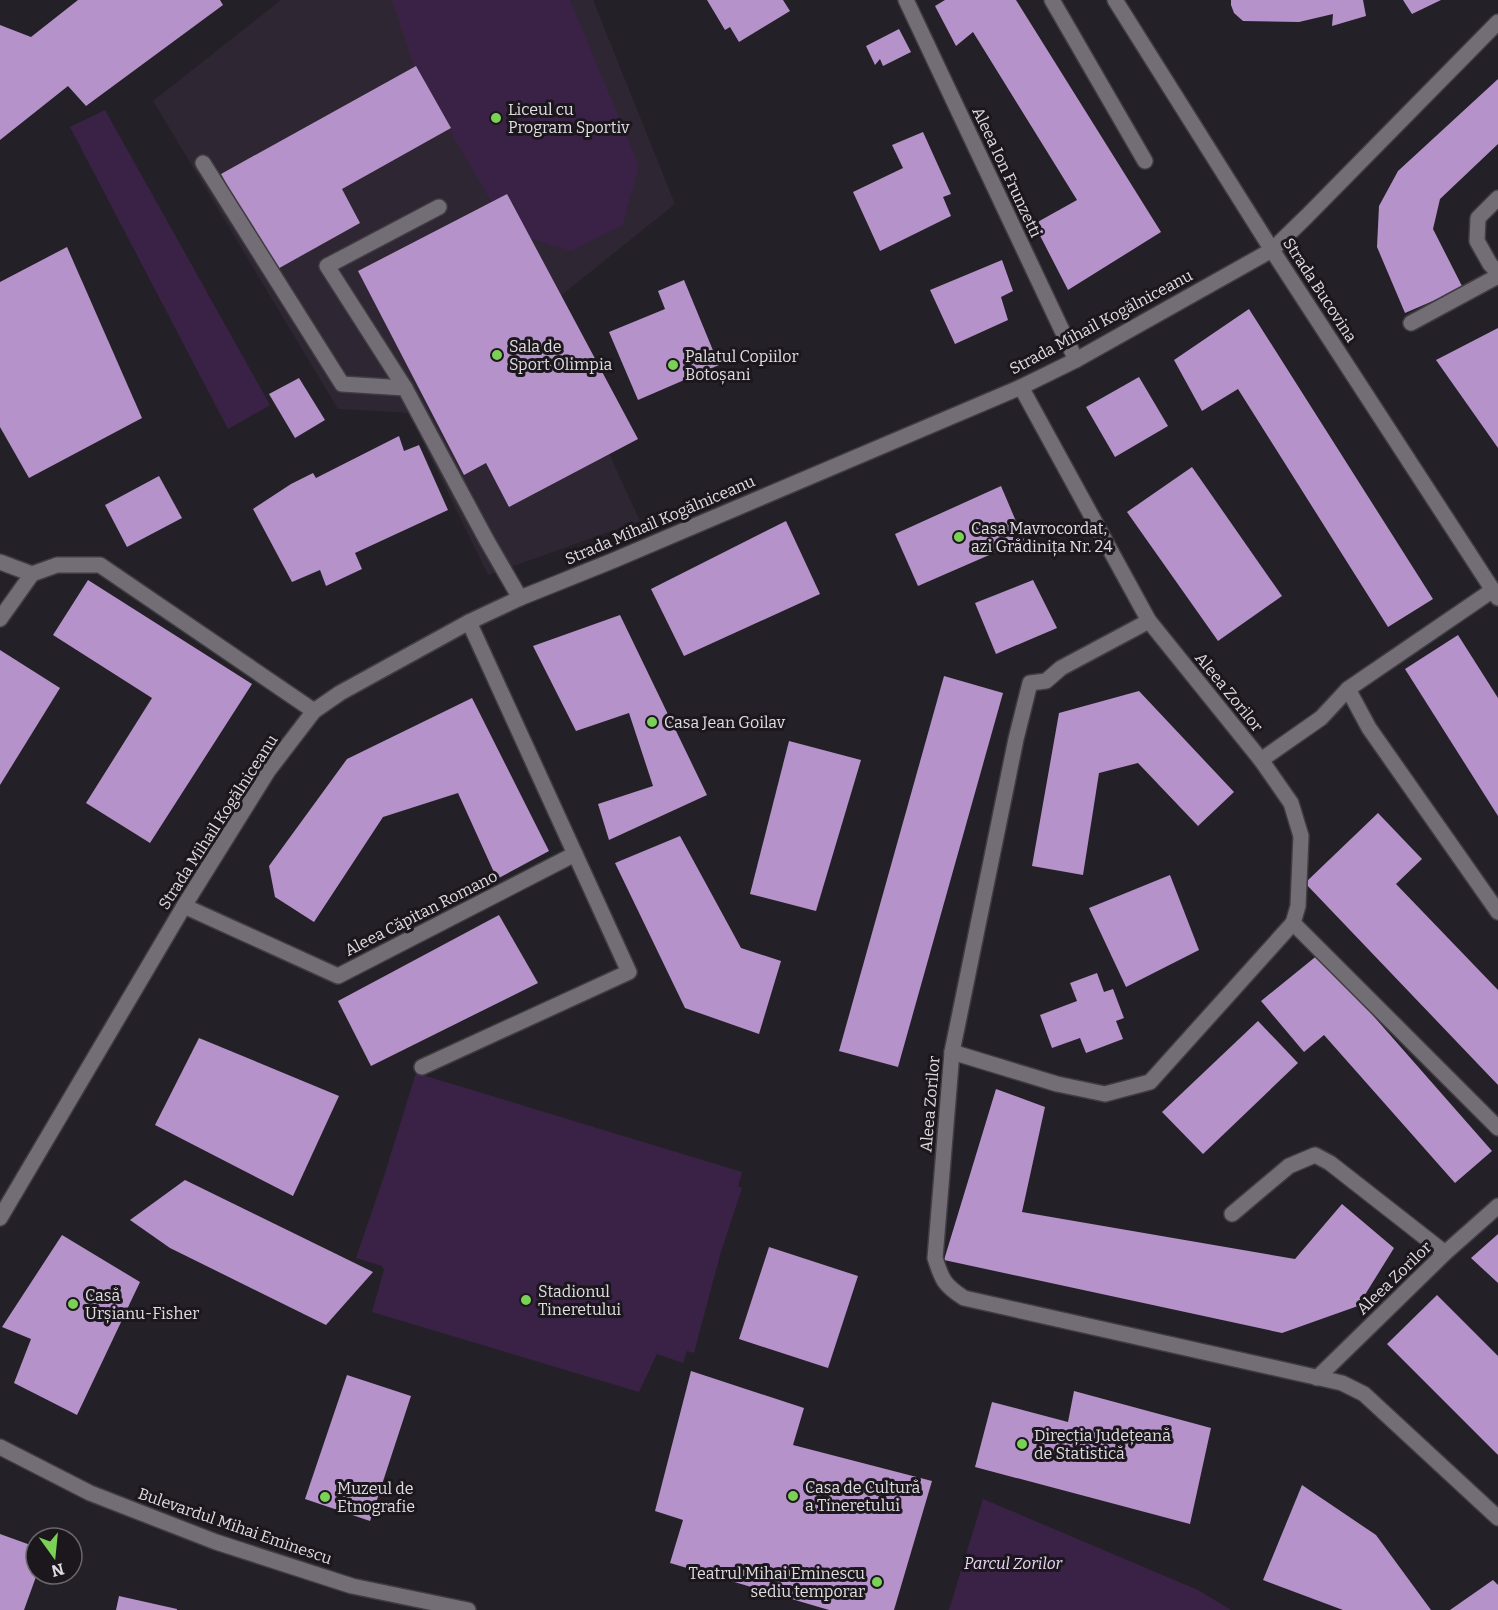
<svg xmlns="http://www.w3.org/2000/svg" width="1498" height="1610" viewBox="0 0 1498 1610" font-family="Bitter,serif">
<rect width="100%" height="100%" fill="#242027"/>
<polygon fill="#2e2632" points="281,0 593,0 675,204 543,310 640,521 488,575 409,413 338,409 153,101"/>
<g fill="#3a2246">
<polygon points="392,0 570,0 639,165 623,225 571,251 532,239 499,215 416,72"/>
<polygon points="105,110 270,405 228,429 70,127"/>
<polygon points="416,1073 742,1172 738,1186 742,1188 720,1255 694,1353 687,1351 683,1363 657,1354 639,1392 372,1312 384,1270 382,1266 356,1258 385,1173"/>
<polygon points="983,1499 1198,1590 1231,1610 949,1610"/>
</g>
<g fill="#b592c9">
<polygon points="78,0 220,0 223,5 86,106 68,86 0,140 0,25 31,37"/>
<polygon points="707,0 783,0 790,11 739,42 730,27 725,30"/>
<polygon points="945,0 1016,0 1161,232 1068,290 1034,224 1077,200 973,32 956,46 935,6"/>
<polygon points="1231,0 1363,0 1366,16 1332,26 1333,14 1299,22 1243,21 1234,13 1231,5"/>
<polygon points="1403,0 1441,0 1412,14"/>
<polygon points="899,29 911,52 883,66 880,59 875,65 866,46"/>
<polygon points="416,66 451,128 342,189 360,223 274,271 221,174"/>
<polygon points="1498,79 1498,144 1440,199 1433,229 1463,288 1405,313 1377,247 1379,206 1398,171"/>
<polygon points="923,132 951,194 943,197 951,216 880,251 853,192 903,168 892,145"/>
<polygon points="507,194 638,439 509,507 486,463 464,475 358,271"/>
<polygon points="67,247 142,418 29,478 0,427 0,282"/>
<polygon points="1002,260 1013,291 1001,297 1008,320 955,344 930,290"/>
<polygon points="684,280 719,365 638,400 609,332 665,309 658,291"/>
<polygon points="1249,309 1433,599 1388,627 1238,389 1202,411 1174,360"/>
<polygon points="1498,328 1498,448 1436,360"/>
<polygon points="1139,377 1168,426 1115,457 1086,407"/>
<polygon points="299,378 325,420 295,438 269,394"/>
<polygon points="399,436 404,451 419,445 448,510 355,553 362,569 326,586 320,570 292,582 253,509 291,484 313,473 316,478"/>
<polygon points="1192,467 1282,596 1218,641 1127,512"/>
<polygon points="159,476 182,518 127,547 105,505"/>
<polygon points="1001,486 1024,540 918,586 895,534"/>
<polygon points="786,521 820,594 684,656 651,589"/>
<polygon points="88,580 252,684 150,843 86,803 152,698 53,635"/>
<polygon points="1033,580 1057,628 996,654 975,603"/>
<polygon points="620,615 707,795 609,840 598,804 653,786 629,713 576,731 533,646"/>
<polygon points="1458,635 1498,698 1498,816 1405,669"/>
<polygon points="0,650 60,688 0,785"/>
<polygon points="944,676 1003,693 898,1067 839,1051"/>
<polygon points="1139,691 1234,792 1198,826 1138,763 1099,773 1083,875 1032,866 1059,713"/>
<polygon points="472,698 549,851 497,879 458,793 383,817 314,922 275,897 269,866 347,759"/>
<polygon points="789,741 861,760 816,911 750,894"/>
<polygon points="1378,813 1422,859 1396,884 1498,990 1498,1085 1305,883"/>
<polygon points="680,836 741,948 781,961 759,1034 685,1008 615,863"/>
<polygon points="1170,875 1199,950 1126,987 1089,908"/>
<polygon points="499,915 538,983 371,1066 338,1001"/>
<polygon points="1319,954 1492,1151 1455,1183 1324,1035 1304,1052 1261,1001"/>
<polygon points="1097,973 1104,992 1113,989 1124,1018 1116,1021 1123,1039 1086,1053 1080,1038 1052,1048 1040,1015 1077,1001 1070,983"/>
<polygon points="1258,1021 1298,1063 1203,1154 1162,1112"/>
<polygon points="199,1038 339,1096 293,1196 155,1125"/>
<polygon points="996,1089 1045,1107 1022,1212 1295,1259 1342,1204 1394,1248 1358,1306 1282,1333 944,1260"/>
<polygon points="185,1180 373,1272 326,1325 170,1248 130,1220"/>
<polygon points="1498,1234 1498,1283 1471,1258"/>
<polygon points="62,1235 140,1282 77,1415 14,1383 31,1339 2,1327"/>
<polygon points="769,1247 858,1276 828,1368 739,1339"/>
<polygon points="1437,1295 1498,1356 1498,1455 1387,1344"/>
<polygon points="691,1371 804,1408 793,1445 932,1481 894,1610 829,1610 670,1563 683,1520 655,1511"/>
<polygon points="347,1375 411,1396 370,1521 305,1499"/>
<polygon points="1074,1391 1211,1428 1190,1524 975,1467 992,1402 1068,1422"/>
<polygon points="1302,1485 1376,1535 1431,1610 1343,1610 1263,1580"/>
<polygon points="0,1534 36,1547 36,1574 37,1574 24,1610 0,1610"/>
<polygon points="1493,1580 1498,1585 1498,1610 1450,1610"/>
<polygon points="119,1596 177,1609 177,1610 116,1610"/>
</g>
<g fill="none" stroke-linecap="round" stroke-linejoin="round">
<g stroke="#403c42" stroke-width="18">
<g id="lane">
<polyline points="1052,0 1145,161"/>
<polyline points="203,163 342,384 405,388 486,539 520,598"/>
<polyline points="405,388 327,266 439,207"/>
<polyline points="1348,689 1493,590"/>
<polyline points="1261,760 1321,718 1348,689 1369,728 1498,912"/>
<polyline points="1232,1214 1289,1166 1315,1155 1330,1163 1445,1253"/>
</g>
</g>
<g stroke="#403c42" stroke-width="18">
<g id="street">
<polyline points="906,0 1076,360"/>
<polyline points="1498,198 1478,218 1477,241 1490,264 1498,273"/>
<polyline points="1411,323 1498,276"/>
<polyline points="1021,387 1149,621 1261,760 1291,803 1301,836 1298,906 1293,923 1498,1128"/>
<polyline points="0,562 32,574 57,565 100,565 314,711"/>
<polyline points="0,619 32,574"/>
<path d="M1149,621L1061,668L1046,681L1030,683L1016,739L952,1052L935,1258C942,1280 944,1285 964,1298L1342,1383L1364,1394L1498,1518"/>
<polyline points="184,906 338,976 575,854"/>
<polyline points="952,1052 1057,1084 1105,1094 1150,1082 1293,923"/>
<polyline points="422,1067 629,972 469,622"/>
<polyline points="1317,1378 1445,1253 1498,1206"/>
</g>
</g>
<g stroke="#403c42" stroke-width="18">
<g id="secondary">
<polyline points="1115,0 1272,250 1498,598"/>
<polyline points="0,1218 184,906 268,771 314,711 340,693 469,622 520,598 612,561 1021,387 1076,360 1272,250 1307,216 1498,22"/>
<polyline points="0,1447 90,1493 216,1542 352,1586 468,1610"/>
</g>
</g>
<use href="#lane" stroke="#736d76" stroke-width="15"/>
<use href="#street" stroke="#736d76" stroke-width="15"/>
<use href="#secondary" stroke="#736d76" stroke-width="15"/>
</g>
<g fill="#7bd156" stroke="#1b171d" stroke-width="2">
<circle cx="496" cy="118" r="6"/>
<circle cx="497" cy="355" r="6"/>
<circle cx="673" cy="365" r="6"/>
<circle cx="959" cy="537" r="6"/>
<circle cx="652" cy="722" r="6"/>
<circle cx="526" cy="1300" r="6"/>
<circle cx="73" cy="1304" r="6"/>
<circle cx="1022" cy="1444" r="6"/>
<circle cx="793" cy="1496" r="6"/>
<circle cx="325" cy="1497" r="6"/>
<circle cx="877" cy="1582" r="6"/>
</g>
<g text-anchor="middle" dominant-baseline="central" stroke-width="6" stroke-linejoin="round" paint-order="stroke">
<g font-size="16" fill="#e0dde2" stroke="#1b171d" text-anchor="start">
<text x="508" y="109">Liceul cu<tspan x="508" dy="18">Program Sportiv</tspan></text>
<text x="509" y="346">Sala de<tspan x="509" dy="18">Sport Olimpia</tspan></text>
<text x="685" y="356">Palatul Copiilor<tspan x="685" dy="18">Botoșani</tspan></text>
<text x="971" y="528">Casa Mavrocordat,<tspan x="971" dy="18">azi Grădinița Nr. 24</tspan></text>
<text x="664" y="722">Casa Jean Goilav</text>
<text x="538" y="1291">Stadionul<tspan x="538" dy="18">Tineretului</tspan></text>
<text x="85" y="1295">Casă<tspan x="85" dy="18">Urșianu-Fisher</tspan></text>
<text x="1034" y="1435">Direcția Județeană<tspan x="1034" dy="18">de Statistică</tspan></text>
<text x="805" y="1487">Casa de Cultură<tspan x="805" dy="18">a Tineretului</tspan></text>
<text x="337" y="1488">Muzeul de<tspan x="337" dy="18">Etnografie</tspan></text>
<text x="865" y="1573" text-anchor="end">Teatrul Mihai Eminescu<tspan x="865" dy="18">sediu temporar</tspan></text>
</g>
<g font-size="16" fill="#e0dde2" stroke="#1b171d">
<text transform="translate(1007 172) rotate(65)">Aleea Ion Frunzetti</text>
<text transform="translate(1320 290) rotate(57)">Strada Bucovina</text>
<text transform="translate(1101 322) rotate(-28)">Strada Mihail Kogălniceanu</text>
<text transform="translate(660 520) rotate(-23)">Strada Mihail Kogălniceanu</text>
<text transform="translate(1229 692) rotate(51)">Aleea Zorilor</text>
<text transform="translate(218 822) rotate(-57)">Strada Mihail Kogălniceanu</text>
<text transform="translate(421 913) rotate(-27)">Aleea Căpitan Romano</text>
<text transform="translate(930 1104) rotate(-85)">Aleea Zorilor</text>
<text transform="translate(1394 1278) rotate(-44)">Aleea Zorilor</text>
<text transform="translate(235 1526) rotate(19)">Bulevardul Mihai Eminescu</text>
</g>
<g font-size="16" font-style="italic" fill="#e9d5f5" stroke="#1b171d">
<text x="1013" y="1563">Parcul Zorilor</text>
</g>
</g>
<g transform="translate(54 1556) rotate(165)"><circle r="28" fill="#1b171d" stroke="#6a666c" stroke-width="1.5"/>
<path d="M0-4.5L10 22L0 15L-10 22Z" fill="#7bd156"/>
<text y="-9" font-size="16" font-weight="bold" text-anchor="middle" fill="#e0dde2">N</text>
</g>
</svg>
